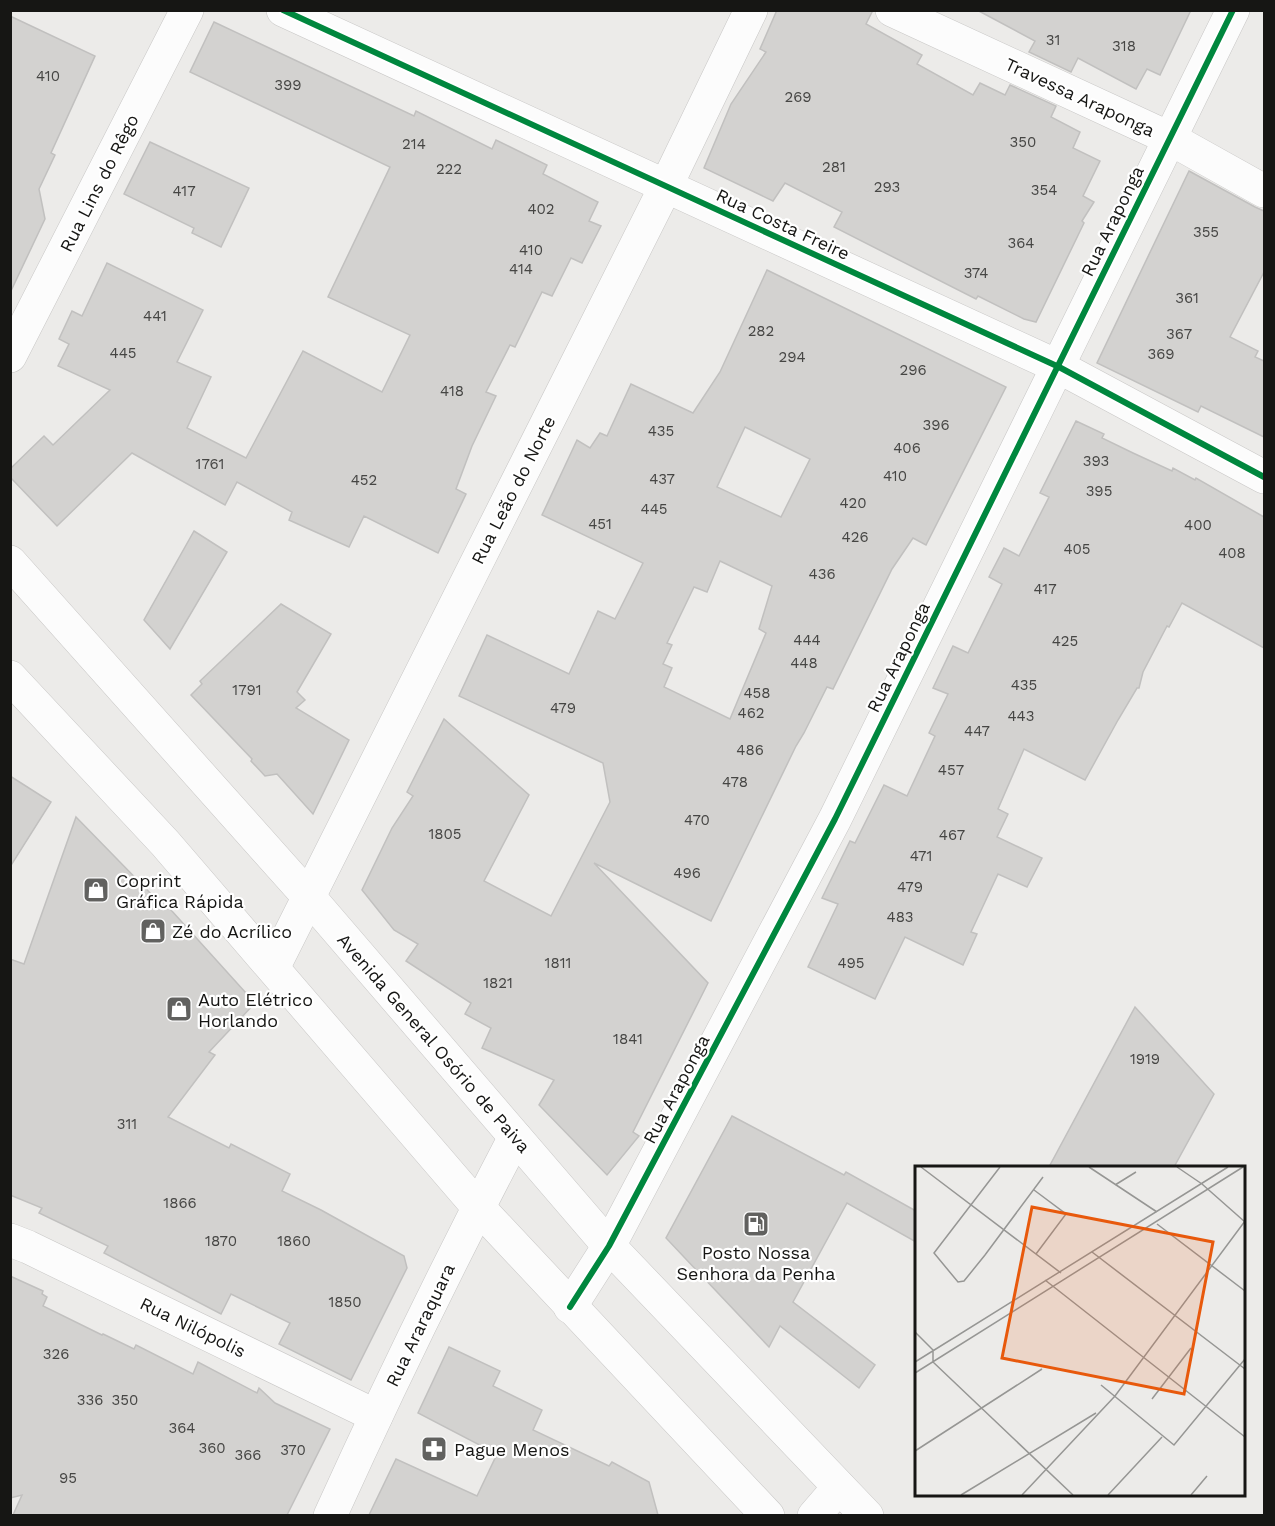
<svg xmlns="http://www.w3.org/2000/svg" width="1275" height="1526" viewBox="0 0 1275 1526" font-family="'Work Sans',sans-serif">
<rect width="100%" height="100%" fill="#ecebe9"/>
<g fill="#d3d2d0" stroke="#c1c0bf" stroke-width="1.5" fill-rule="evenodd">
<polygon points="777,10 873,10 866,24 922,55 917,64 973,95 980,83 1005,95 1010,85 1056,106 1051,117 1080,132 1073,148 1100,161 1083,196 1094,202 1082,221 1084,223 1036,322 1024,319 978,296 976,299 834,227 842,212 785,183 773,201 704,168 731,104 766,52 760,49"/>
<polygon points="977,10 1191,10 1160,75 1147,69 1136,89 1078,58 1071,72 1029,52 1035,41"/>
<polygon points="10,16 95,56 51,153 55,155 39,189 45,219 10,293"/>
<polygon points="214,22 414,116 416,111 492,149 496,140 547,165 543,174 598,202 589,221 601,226 582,263 571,258 552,296 542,292 515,347 510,345 486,392 496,396 472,446 456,489 466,494 438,553 364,516 349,547 289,520 292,512 237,482 225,505 132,453 57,526 10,477 10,469 44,436 53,445 110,390 58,366 69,344 59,339 72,311 82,316 107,263 203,310 177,362 211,377 187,428 246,458 303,351 382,392 410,335 328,297 390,167 190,72"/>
<polygon points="150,142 249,188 221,247 192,233 194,228 124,194"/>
<polygon points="1189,171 1255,207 1264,211 1264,272 1230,337 1258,351 1255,357 1264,361 1264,437 1201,406 1198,412 1097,363"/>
<path d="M767,270L1006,387L926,545L913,538L892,569L833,689L827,687L804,733L796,746L711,921L594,863L708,983L633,1132L639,1136L607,1175L539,1105L554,1080L482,1048L491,1028L465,1014L471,1003L406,961L418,944L394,930L362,890L392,828L413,796L407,792L444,719L529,795L484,881L551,916L610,802L603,763L459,696L487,635L569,674L598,611L615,619L643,563L542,515L577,440L590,448L600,433L607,436L631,384L693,413L720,372ZM745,427L810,459L781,517L717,487ZM720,561L772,586L759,629L766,633L730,719L664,687L672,668L663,664L672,645L667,643L694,587L707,592Z"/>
<polygon points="1076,421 1104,434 1102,438 1133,453 1172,471 1173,468 1195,480 1196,478 1264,517 1264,648 1182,603 1169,627 1167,626 1143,672 1139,688 1137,688 1118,720 1085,780 1024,749 998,809 1008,814 997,837 1042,858 1027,887 998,874 971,932 977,934 963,965 905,937 875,999 808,967 838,904 822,898 850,841 855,843 884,785 907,796 935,736 929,733 948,694 933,688 953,646 968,653 1002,584 989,577 1004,548 1019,556 1049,497 1040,493"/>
<polygon points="194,531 227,552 170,649 144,620"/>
<polygon points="281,604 331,634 297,692 305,700 296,708 349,740 313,814 277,774 265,776 251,761 252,759 191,695 202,684 200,681"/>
<polygon points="10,776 51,802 10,867"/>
<polygon points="76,817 157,900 162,900 255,1003 209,1052 215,1055 168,1117 229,1148 231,1144 290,1174 282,1191 321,1210 404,1256 407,1268 351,1380 279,1344 290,1323 231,1294 221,1314 104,1253 108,1246 39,1213 42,1208 10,1195 10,959 24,964"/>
<polygon points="1135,1007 1214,1094 1174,1167 1049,1167"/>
<polygon points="732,1116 844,1175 846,1172 916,1211 916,1242 847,1203 793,1302 875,1365 859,1388 780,1326 769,1347 666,1238"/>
<polygon points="10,1276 43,1291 42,1294 47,1297 43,1306 102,1335 103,1334 134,1349 136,1345 193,1374 198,1362 257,1393 259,1388 275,1403 330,1429 287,1515 13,1515 22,1495 10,1498"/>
<polygon points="449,1347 500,1371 493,1386 542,1410 533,1430 609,1466 612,1462 649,1482 658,1515 369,1515 396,1459 477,1496 497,1454 418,1413"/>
</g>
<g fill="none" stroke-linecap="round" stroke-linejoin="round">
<g stroke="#c8c7c6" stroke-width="34">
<g id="street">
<polyline points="283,10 1059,367 1264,477"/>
<polyline points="892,10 1169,138 1264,191"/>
<polyline points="10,356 187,10"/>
<polyline points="273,968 666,186 751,10"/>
<polyline points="10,1240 28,1247 376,1416"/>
<polyline points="570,1307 609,1246 835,819 1233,10"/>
<path d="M330,1516C388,1388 450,1261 515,1137"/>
</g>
</g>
<g stroke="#c8c7c6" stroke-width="34">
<g id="primary">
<polyline points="10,562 315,904 609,1246 867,1516"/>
<polyline points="10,677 165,843 478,1207 768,1516"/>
<polyline points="814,1516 839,1487"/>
</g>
</g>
<use href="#street" stroke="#fcfcfc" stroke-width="33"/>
<use href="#primary" stroke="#fcfcfc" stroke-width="33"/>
<g stroke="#fff" stroke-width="10">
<g id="cycleway">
<polyline points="283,10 1059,367 1264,477"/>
<polyline points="570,1307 609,1246 835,819 1233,10"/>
</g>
</g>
<use href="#cycleway" stroke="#00873e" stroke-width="6"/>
</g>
<defs>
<g id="shop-square" transform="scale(1.35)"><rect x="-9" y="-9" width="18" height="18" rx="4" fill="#61615f" stroke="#fff"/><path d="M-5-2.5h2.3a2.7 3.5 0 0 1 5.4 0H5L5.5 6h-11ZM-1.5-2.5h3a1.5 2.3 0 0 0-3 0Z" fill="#fff"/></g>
<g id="fuel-square" transform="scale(1.35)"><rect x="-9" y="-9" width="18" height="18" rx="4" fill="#61615f" stroke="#fff"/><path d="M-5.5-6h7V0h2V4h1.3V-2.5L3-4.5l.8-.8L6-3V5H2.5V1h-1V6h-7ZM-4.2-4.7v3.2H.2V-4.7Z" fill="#fff"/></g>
<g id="pharmacy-square" transform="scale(1.35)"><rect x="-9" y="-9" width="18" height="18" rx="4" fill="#61615f" stroke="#fff"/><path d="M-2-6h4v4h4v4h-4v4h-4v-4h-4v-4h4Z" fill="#fff"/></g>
</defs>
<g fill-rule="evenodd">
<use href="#shop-square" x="96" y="890"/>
<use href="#shop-square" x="153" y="931"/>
<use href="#shop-square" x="179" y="1009"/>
<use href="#fuel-square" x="756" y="1224"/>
<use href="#pharmacy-square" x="434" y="1449"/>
</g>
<g text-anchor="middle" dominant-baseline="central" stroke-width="4.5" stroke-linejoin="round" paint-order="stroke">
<g font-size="15" fill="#464644">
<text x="1053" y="40">31</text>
<text x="1124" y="46">318</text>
<text x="48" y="76">410</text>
<text x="288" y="85">399</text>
<text x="798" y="97">269</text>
<text x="1023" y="142">350</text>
<text x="414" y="144">214</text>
<text x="834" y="167">281</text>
<text x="449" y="169">222</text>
<text x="887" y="187">293</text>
<text x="1044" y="190">354</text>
<text x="184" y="191">417</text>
<text x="541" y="209">402</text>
<text x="1206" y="232">355</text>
<text x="1021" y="243">364</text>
<text x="531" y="250">410</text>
<text x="521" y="269">414</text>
<text x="976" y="273">374</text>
<text x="1187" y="298">361</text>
<text x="155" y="316">441</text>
<text x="761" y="331">282</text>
<text x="1179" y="334">367</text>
<text x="123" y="353">445</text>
<text x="1161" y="354">369</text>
<text x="792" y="357">294</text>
<text x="913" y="370">296</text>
<text x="452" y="391">418</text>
<text x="936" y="425">396</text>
<text x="661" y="431">435</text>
<text x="907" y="448">406</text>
<text x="1096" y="461">393</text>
<text x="210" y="464">1761</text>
<text x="895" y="476">410</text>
<text x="662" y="479">437</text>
<text x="364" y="480">452</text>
<text x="1099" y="491">395</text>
<text x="853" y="503">420</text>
<text x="654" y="509">445</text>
<text x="600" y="524">451</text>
<text x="1198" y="525">400</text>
<text x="855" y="537">426</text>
<text x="1077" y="549">405</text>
<text x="1232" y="553">408</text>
<text x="822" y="574">436</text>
<text x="1045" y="589">417</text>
<text x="807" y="640">444</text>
<text x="1065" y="641">425</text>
<text x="804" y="663">448</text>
<text x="1024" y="685">435</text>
<text x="247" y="690">1791</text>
<text x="757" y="693">458</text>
<text x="563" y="708">479</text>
<text x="751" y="713">462</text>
<text x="1021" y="716">443</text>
<text x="977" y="731">447</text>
<text x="750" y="750">486</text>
<text x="951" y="770">457</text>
<text x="735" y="782">478</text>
<text x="697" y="820">470</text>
<text x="445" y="834">1805</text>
<text x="952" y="835">467</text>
<text x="921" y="856">471</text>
<text x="687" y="873">496</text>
<text x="910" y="887">479</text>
<text x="900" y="917">483</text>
<text x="558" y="963">1811</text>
<text x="851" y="963">495</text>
<text x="498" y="983">1821</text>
<text x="628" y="1039">1841</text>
<text x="1145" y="1059">1919</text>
<text x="127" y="1124">311</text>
<text x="180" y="1203">1866</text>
<text x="221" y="1241">1870</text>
<text x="294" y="1241">1860</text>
<text x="345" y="1302">1850</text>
<text x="56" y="1354">326</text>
<text x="90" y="1400">336</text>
<text x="125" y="1400">350</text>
<text x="182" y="1428">364</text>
<text x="212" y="1448">360</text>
<text x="293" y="1450">370</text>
<text x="248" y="1455">366</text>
<text x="68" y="1478">95</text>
</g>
<g font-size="18" fill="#161614" stroke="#fff">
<text transform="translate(1080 97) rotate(25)">Travessa Araponga</text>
<text transform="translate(99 183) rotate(-63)">Rua Lins do Rêgo</text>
<text transform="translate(1112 221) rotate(-64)">Rua Araponga</text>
<text transform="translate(783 224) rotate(25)">Rua Costa Freire</text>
<text transform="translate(513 490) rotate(-63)">Rua Leão do Norte</text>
<text transform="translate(898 657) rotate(-64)">Rua Araponga</text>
<text transform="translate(434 1043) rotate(49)">Avenida General Osório de Paiva</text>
<text transform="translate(676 1089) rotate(-62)">Rua Araponga</text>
<text transform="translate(420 1325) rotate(-64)">Rua Araraquara</text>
<text transform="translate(193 1327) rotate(26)">Rua Nilópolis</text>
</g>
<g font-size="18" fill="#161614" stroke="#fff" text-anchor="start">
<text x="116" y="880">Coprint<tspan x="116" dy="21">Gráfica Rápida</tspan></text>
<text x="172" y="931">Zé do Acrílico</text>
<text x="198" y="999">Auto Elétrico<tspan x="198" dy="21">Horlando</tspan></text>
<text x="756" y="1252" text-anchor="middle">Posto Nossa<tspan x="756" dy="21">Senhora da Penha</tspan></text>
<text x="454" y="1449">Pague Menos</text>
</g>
</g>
<g transform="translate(915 1166)">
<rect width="330" height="330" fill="#ecebe9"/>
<path fill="none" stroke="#969694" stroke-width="1.5" d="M6,1L146,107M85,1L19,87L43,116L49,115L70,89L128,11M174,1L242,46M262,1L287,18L330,56M200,19L221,6M119,24L151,48L121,88M242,58L330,125M177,86L330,203M130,114L330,271M0,166L18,184V196L158,329M0,196L313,1M0,207L328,1M186,219L259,279L330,193M237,233L276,182M0,285L127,203M46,329L181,247M107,329L200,230L330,55M193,329L247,271M276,329L292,310"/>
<path fill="#e8590c" fill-opacity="0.15" stroke="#e8590c" stroke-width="3" d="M117,41L298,76L269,228L87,192Z"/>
<rect width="330" height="330" fill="none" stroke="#161614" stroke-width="3"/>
</g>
<rect width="1275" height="1526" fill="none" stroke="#161614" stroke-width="24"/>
</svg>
